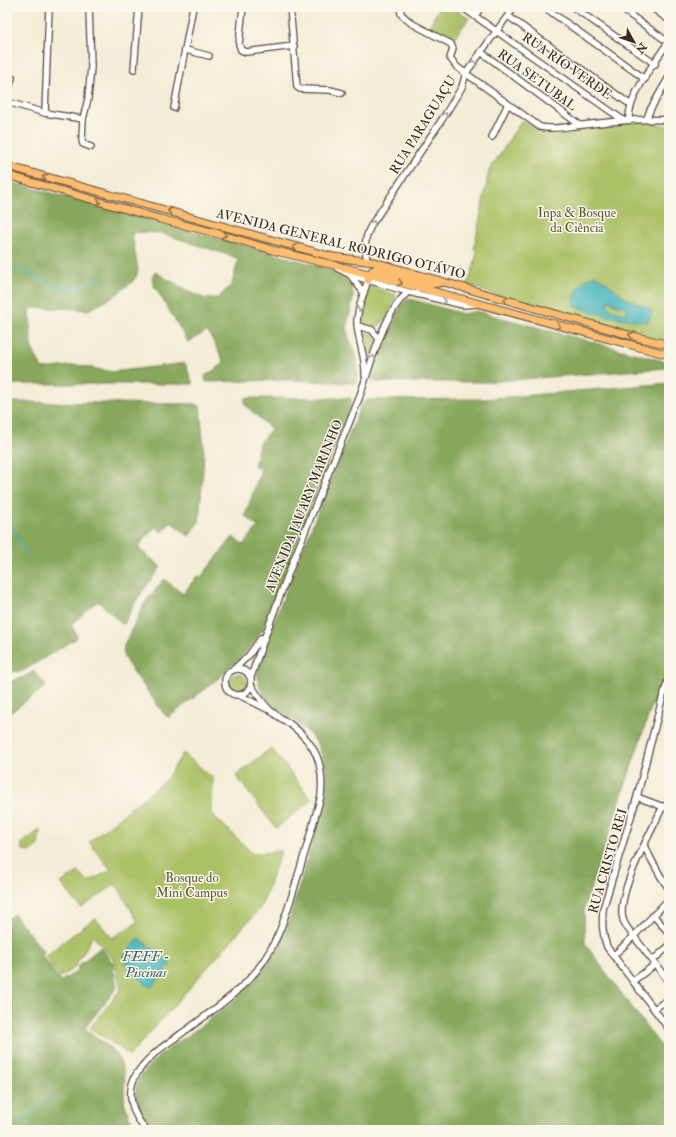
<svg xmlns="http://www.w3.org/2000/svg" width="676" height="1137" viewBox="0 0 676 1137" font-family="'IM FELL Double Pica',serif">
<rect width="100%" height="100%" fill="#fbf7ec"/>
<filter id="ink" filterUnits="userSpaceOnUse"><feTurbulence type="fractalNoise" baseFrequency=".025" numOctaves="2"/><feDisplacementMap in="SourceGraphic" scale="8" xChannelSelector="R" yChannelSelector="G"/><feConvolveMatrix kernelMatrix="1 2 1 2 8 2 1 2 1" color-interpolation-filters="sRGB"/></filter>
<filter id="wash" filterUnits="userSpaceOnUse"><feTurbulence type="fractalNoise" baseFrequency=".012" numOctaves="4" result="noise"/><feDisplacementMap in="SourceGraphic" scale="16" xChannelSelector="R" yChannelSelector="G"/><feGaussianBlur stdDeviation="0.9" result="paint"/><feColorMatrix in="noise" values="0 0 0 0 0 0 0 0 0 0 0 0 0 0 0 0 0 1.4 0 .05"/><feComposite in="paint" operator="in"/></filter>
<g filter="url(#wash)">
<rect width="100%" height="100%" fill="#f3ecd6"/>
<g fill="#aac166" stroke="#727642">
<polygon points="440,7 452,7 469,18 452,41 428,28"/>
<path d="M522,120L538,130L542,131L640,122L669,126V342L607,326L536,305L505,298L467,285C472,274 475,263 477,251L474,249L489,171Z"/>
<path d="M370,286L396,295C392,305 385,328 373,327C367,327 363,324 360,319Z"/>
<path d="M362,332C369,332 375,334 378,342L368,366H366L360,335Z"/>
<circle cx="238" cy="683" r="9"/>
<polygon points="271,748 312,800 276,828 236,776"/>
<polygon points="183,753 213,778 212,814 253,854 281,851 261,907 130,1055 90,1028 121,989 114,960 93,936 74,968 60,977 45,956 95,918 112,938 138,922 116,884 81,908 61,883 78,872 88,882 111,870 89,842 166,780"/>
<polygon points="40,830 38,846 30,852 22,849 22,843"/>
</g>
<g fill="#87a75b" stroke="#61683c">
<path d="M7,181L326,268C335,272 347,276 351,286C357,298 347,315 347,329C347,336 351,342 354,349C358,358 359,373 357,383L288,380L206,382L205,376L222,365L224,362L209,333L206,332L188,342L154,285L152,278L155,272L190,292L206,299L218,298L232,284L238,260L237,258L161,233L134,232L132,235L138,269L137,275L133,281L112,298L88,310L62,308H30L31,346L42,369L77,365L112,372L185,363L193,384H7Z"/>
<polygon points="407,298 463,314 476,311 667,362 667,368 485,382 371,382 399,309"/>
<path d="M669,383V664L657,702L651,708L584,908L585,944L669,1057V1130H154C142,1119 131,1100 137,1084C146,1062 171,1047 190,1034C209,1020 228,1007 245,991C263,973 276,954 286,931L326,797C328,775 325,751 310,734C292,714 259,707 258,677C257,662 265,647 269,633L361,405L366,400L485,399Z"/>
<path d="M245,398H351L352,402L262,631C238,667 203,690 169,717L165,715L127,663L123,654L124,646L144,604L164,579L183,594L197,576L201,577L233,537L243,545L258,527L245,516L261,469L254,466L259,443L271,429L245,405Z"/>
<polygon points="7,402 195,404 200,406 204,453 202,483 199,521 189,536 171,522 162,532 156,527 154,528 139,545 139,549 160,566 160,568 137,599 124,624 121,623 99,602 96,602 71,625 77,635 75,639 23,671 7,672"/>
<polygon points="34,671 46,686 7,715 7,683 24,677"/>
<polygon points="14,914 43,951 42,956 61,981 78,971 78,966 101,947 112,962 117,987 85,1028 117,1054 123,1070 125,1082 124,1094 125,1105 129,1116 138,1130 7,1130 7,919"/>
</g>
<g fill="#43b4ba" stroke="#3f6f6c" fill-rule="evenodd">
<path d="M594,275L606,282L627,299L652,310L648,322C622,319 598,315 574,306C577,288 577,284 594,275ZM609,301L619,306L622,305L628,311L625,314L611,310L607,305Z"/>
<polygon points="139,938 171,964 151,988 131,972 123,956"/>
</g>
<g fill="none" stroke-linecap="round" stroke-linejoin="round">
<g stroke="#43b4ba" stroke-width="1.5">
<polyline points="7,268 17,268 39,279 60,286 78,288 102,276"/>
<polyline points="7,503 14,532 29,557"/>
<polyline points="7,1129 25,1118 51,1098"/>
</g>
</g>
</g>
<g filter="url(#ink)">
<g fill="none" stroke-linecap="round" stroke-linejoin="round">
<g stroke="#57473a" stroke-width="8">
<g id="minor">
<polyline points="89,7 91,67 88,99 83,119 82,140 83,144 91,147"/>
<polyline points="243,7 239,44 241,50 246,52 294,46"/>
<polyline points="290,7 297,87 300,89 330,90 342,93"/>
<path d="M400,7L401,14L411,23L451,44L453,49L450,58L457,67L540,127C554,130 569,126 583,125C612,121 640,118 669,120"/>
<polyline points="462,7 623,120"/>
<polyline points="504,7 511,12"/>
<polyline points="544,7 645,79"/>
<polyline points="573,7 655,64"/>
<polyline points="619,7 668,42"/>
<polyline points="651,7 669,20"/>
<polyline points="475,16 481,7"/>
<polyline points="508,16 631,105"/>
<polyline points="7,17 9,7"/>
<polyline points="186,50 209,56"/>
<polyline points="481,52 580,125"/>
<polyline points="134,69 139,7"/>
<polyline points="7,94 12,78"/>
<polyline points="7,102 45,113 83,119"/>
<polyline points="174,108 193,7"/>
<polyline points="45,113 49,7"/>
<polyline points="647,118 650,110 669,77"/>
<path d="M629,119C628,97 656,60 669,41"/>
<polyline points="492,137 508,104"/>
<path d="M367,260C364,246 365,236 372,224L443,118L462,87L466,73L514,7"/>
<polyline points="337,268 351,275 408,292 463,305 476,304"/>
<polyline points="351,276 364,293"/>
<polyline points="358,326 372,330 379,339"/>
<path d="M365,375C366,358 358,341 357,323C357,309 364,293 368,280"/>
<circle cx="238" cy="682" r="13"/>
<polyline points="234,669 249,655 261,638"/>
<path d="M251,677C282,584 321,492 358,401C370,369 382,314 408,292"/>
<path d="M669,678L662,699L637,797L603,909C602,923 602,934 607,947L669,1029"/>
<polyline points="241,696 267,709"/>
<polyline points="637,797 669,809"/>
<path d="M663,806C651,833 621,884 622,913C622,919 625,925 629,930L669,982"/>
<polyline points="644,846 661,877 669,889"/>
<polyline points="653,915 669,933"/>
<polyline points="613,956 634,936 669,899"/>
<polyline points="653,960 669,946"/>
<polyline points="633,981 656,964"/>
<polyline points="654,1009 669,999"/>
<path d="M146,1130C133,1115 125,1094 136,1075C147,1056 168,1043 185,1031C204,1017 223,1004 240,988C275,958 287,914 299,872C307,846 314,821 321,796C324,763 316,744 290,724C283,719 276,716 270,710C262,703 257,694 251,685"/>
</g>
</g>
<g stroke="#57473a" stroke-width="9">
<g id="major">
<polyline points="7,166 333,257 374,262 629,335 669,345"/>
<polyline points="7,175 160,219 223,235 272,250 350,269 669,355"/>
<polyline points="368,280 372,271 376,269 427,283 432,284 443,282"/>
</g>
</g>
<use href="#minor" stroke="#fff" stroke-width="5.5"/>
<use href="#major" stroke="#fcbd6f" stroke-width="7"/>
</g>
<defs><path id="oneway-chevron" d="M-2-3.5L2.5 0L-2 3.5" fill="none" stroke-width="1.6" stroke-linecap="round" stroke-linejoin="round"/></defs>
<g stroke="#a79f9a">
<use href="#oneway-chevron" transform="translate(474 63) rotate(-54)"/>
<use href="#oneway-chevron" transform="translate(445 115) rotate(-58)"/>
<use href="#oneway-chevron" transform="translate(373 223) rotate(-58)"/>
<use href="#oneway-chevron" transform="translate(444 301) rotate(13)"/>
<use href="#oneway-chevron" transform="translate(360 309) rotate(104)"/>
<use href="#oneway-chevron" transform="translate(373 358) rotate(-71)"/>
</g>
<g stroke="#926c42">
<use href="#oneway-chevron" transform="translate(45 177) rotate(-163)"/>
<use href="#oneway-chevron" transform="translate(98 202) rotate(15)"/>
<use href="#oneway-chevron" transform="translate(170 211) rotate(-165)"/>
<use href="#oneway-chevron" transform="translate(224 235) rotate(16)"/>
<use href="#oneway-chevron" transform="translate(295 247) rotate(-165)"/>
<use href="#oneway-chevron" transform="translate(400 283) rotate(16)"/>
<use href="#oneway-chevron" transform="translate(506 300) rotate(-164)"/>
<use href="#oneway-chevron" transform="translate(558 326) rotate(15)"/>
<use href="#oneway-chevron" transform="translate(631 335) rotate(-165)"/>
</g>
</g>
<g text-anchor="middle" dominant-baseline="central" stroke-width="3" stroke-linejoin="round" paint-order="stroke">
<g font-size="13" fill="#3b2a1e" stroke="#fbf7ec">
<text transform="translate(567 66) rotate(35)">RUA RÍO VERDE</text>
<text transform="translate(537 80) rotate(36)">RUA SETUBAL</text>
<text transform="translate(423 125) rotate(-58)">RUA PARAGUAÇU</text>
<text transform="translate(341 244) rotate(14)">AVENIDA GENERAL RODRIGO OTÁVIO</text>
<text transform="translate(304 506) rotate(-68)">AVENIDA JAUARY MARINHO</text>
<text transform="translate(608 861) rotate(-74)">RUA CRISTO REI</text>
</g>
<g font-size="13" fill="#5c5734" stroke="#fbf7ec">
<text x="577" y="213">Inpa &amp; Bosque<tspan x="577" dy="15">da Ciência</tspan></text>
<text x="192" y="878">Bosque do<tspan x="192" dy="15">Mini Campus</tspan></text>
</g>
<g font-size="14" font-style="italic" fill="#3e5a55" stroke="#fbf7ec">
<text x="146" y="956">FEFF -<tspan x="146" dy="16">Piscinas</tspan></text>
</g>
</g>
<rect width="676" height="1137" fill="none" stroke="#fbf7ec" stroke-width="24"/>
<g transform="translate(634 42) rotate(130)" stroke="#fbf7ec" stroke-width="3" paint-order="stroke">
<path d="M0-3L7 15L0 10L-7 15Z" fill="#3b2a1e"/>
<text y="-6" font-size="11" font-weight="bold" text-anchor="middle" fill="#3b2a1e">N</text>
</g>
</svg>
